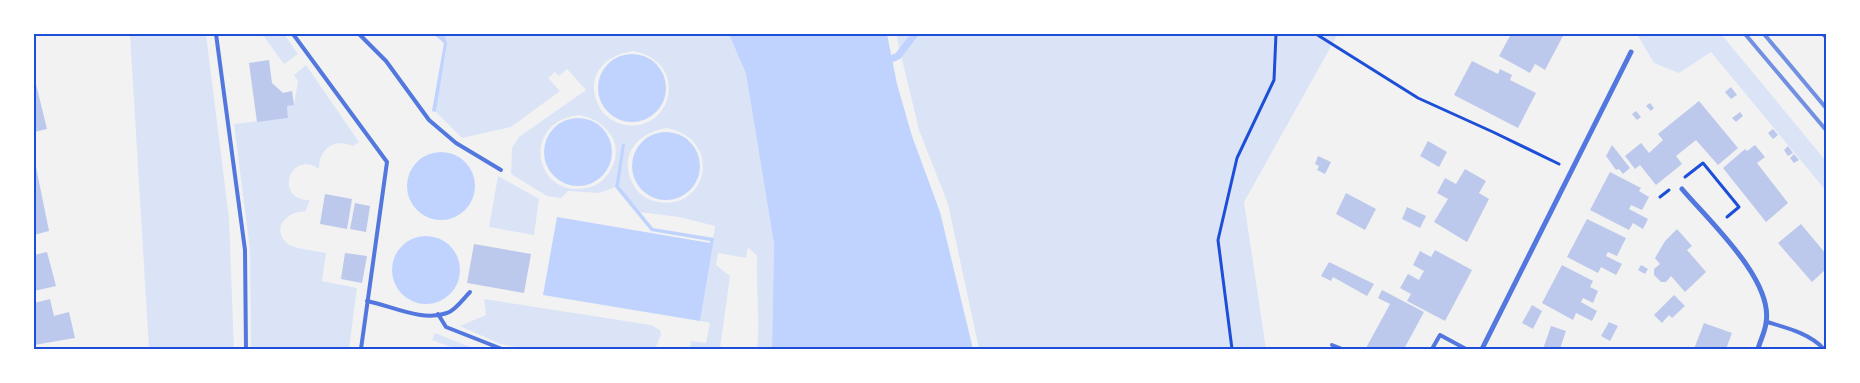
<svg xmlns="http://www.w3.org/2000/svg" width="1860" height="383" viewBox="0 0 1860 383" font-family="'IBM Plex Sans',sans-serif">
<rect width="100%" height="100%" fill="#f2f2f2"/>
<g fill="#dbe4f7" fill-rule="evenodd">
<polygon points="130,34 206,34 229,218 234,349 149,349"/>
<polygon points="262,34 284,34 298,54 284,64"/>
<path d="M444,34H729L746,74L774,244L772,349H757C760,318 756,288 757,256L748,247L746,258L718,253L716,265L730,276L720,349H690L691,341L706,343L710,323L700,321L715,226L679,217L639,212L619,186L622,144L615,187L599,193L568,191L561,198L547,196L511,174L512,148L519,137L586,90L567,69L559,76L555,72L548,78L560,91L511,127L462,138L436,112L447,43ZM633,51C689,61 674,132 625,125C615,123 605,117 600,108C583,79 603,55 633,51ZM579,115C603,119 625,141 612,167C607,178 598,186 586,188C533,198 521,121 579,115ZM667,128C723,139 708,210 659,202C649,201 639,195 634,186C617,157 637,132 667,128Z"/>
<polygon points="896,34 1338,34 1244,202 1266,349 979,349 948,204 919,130"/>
<polygon points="1637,34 1721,34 1826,161 1826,191 1711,52 1679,73 1654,63"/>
<path d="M306,65L359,142L353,146C334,138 319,149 319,169C290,149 273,200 310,200L305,212C287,210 270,230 288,244C295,249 316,251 326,253L322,281L357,288L349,349H251L250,250L234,124L288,118L287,106L294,105L298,81L294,75Z"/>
<polygon points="498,176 539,199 534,235 489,227"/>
<polygon points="484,299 651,325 660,330 661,335 655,349 526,349 500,344 460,326 486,315"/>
<polygon points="435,333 475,349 456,349 432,340"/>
</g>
<g fill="#bfd3fe">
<polygon points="433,34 444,34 447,43 436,112 432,111 444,43"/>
<polygon points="729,34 887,34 897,84 912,136 940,212 973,349 772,349 774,244 746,74"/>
<circle cx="632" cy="88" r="34"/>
<circle cx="578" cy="152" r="34"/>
<circle cx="666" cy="166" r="34"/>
<polygon points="622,144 625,144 619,186 653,228 714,238 700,321 543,295 557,217 710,243 710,241 651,231 615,187"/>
<circle cx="441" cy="186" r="34"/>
<circle cx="426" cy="270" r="34"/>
</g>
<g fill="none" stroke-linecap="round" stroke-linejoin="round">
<polyline stroke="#bfd3fe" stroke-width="7" points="885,62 898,56 915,34"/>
</g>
<g fill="#bdc9ec">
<polygon points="1511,34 1564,34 1545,70 1535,64 1530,73 1499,56"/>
<polygon points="269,60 272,83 283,93 292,91 294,105 287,106 288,118 257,122 249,63"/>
<polygon points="1472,61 1498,74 1500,69 1512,75 1510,80 1536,93 1518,128 1454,95"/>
<polygon points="34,76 47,129 34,132"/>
<polygon points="1731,87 1737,95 1731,99 1725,92"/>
<polygon points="1699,101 1738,148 1718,165 1696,140 1676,156 1682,164 1656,185 1640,165 1635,169 1625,156 1641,143 1649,153 1663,140 1658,134"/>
<polygon points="1650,103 1654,108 1651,111 1646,106"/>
<polygon points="1636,111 1641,117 1637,120 1632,114"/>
<polygon points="1740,112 1743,116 1736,122 1732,118"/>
<polygon points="1773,129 1778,135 1773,139 1768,133"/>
<polygon points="1428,141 1447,152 1439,167 1420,156"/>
<polygon points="1612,145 1630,168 1623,174 1619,169 1616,170 1606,156"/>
<polygon points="1755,145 1765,157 1757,163 1788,203 1766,222 1723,168 1745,149 1747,151"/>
<polygon points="1788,146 1793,153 1788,156 1784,150"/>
<polygon points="1794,154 1799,160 1794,163 1790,158"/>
<polygon points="1318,156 1331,162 1325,174 1317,170 1319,166 1315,164"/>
<polygon points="34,157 49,231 34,235"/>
<polygon points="1465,169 1486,181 1479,193 1489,199 1467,242 1434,222 1448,199 1437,193 1445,178 1456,184"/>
<polygon points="1610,172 1641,188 1639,191 1649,197 1642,210 1631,205 1629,209 1648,219 1643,229 1633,223 1629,230 1590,210"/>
<polygon points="1346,193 1376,209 1365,230 1336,214"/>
<polygon points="325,194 352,199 347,229 320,224"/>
<polygon points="355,203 370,206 366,232 350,229"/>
<polygon points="1407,207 1426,216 1420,228 1402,219"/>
<polygon points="1587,219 1626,238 1617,256 1608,252 1606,256 1622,264 1616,275 1601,267 1598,273 1567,257"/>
<polygon points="1801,224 1826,254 1826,269 1812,282 1778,243"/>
<polygon points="1677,229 1692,246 1687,250 1706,272 1685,292 1671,276 1666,282 1661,282 1654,275 1654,269 1660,264 1655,258 1665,241"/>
<polygon points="474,244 531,254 524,293 467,283"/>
<polygon points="1435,250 1472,270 1445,321 1407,301 1411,294 1400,288 1408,274 1419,280 1421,276 1424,271 1413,265 1420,251 1431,257"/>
<polygon points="47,252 56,286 34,291 34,255"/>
<polygon points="345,253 367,256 362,283 341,279"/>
<polygon points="1329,262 1374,284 1367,296 1333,277 1331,281 1321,276"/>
<polygon points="1562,265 1593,281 1590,287 1598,291 1593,303 1583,298 1581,302 1597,311 1592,321 1576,313 1573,320 1542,303"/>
<polygon points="1641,265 1648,269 1645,274 1638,270"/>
<polygon points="1382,290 1424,312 1404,349 1366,348 1390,304 1378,298"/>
<polygon points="1674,295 1685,306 1672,318 1669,315 1662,323 1654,315"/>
<polygon points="50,299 54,316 69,312 75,338 34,345 34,303"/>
<polygon points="1532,305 1542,311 1533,329 1522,323"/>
<polygon points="1609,322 1618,326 1610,341 1601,336"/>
<polygon points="1704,323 1732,333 1726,349 1694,349"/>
<polygon points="1551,326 1566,331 1560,349 1543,349"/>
</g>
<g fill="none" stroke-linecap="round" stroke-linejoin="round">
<g stroke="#1d4ed8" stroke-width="3">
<polyline points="1316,34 1418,98 1493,132 1559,164"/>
<polyline points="1685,177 1703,163 1739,207 1727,217"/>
<polyline points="1660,197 1669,190"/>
<polyline points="1232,349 1218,240 1237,158 1274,80 1276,34"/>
</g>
<g stroke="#5277de" stroke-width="4">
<polyline points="216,34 245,250 246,349"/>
<polyline points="293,34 387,162 361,349"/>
<polyline points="359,34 386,61 429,120 456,143 501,170"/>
<polyline points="1823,34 1826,37"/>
<path d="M367,301C392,306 422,322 447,313C455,311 464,298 470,292"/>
<polyline points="438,314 446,327 502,349"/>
<path d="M1767,322C1787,328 1809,333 1824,349"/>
<polyline points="1332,345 1342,349"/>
<polyline points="1432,349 1440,335 1466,349"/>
</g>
<g stroke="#5277de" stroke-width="5">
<path d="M1682,189C1709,221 1774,280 1766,323C1765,332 1760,341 1758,349"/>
<polyline points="1482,349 1631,52"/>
</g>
<g stroke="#7290e2" stroke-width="4">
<polyline points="1745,34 1826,130"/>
<polyline points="1764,34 1826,108"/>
</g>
</g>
<rect width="1860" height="383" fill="none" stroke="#ffffff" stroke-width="70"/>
<rect x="35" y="35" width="1790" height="313" fill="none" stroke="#1d4ed8" stroke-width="2"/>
</svg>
